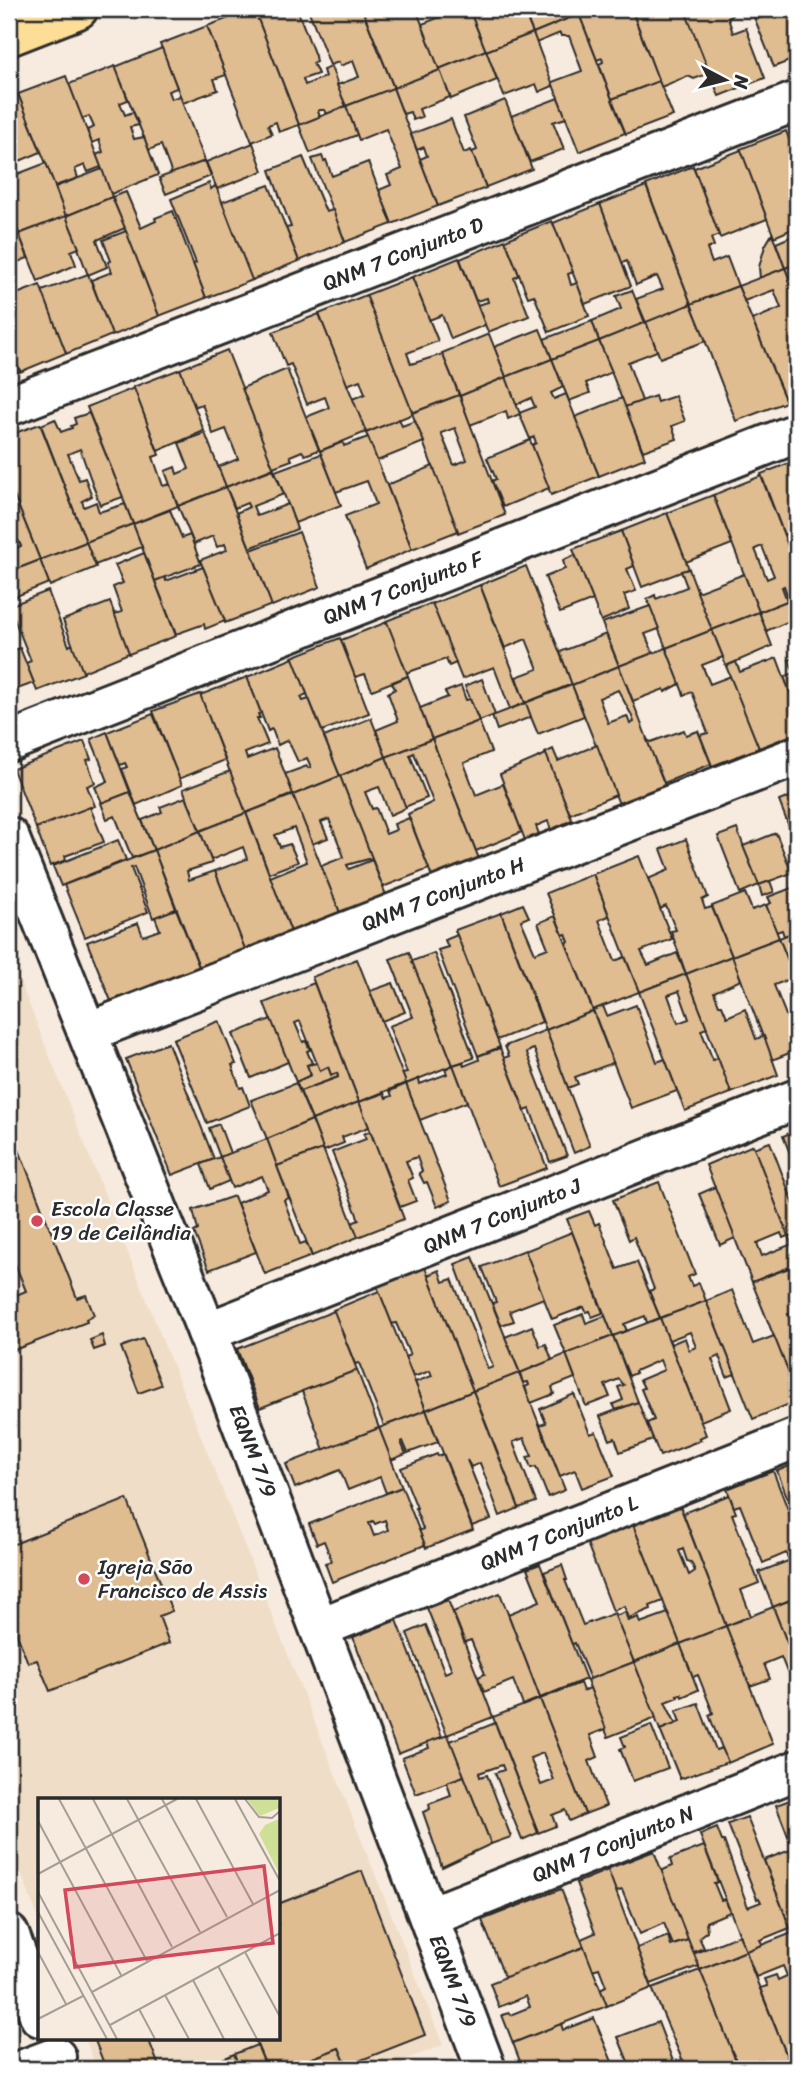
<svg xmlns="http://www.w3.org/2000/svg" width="806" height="2078" viewBox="0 0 806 2078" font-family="Sriracha,sans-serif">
<rect width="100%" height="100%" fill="#f6ebde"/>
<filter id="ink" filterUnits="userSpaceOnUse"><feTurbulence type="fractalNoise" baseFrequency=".0143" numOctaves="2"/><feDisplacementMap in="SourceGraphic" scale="14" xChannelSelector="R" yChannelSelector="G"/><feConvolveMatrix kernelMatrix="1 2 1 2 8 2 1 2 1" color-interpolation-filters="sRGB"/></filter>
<g filter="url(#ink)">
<polygon fill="#efddc7" points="9,954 443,2045 381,2069 97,2069 85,2038 278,2038 278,1800 40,1800 40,1923 9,1841"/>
<g fill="#e0bc91" stroke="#2b2b2b" stroke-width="2" fill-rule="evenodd">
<polygon points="254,9 297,9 315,56 316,62 313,63 318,74 303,79 305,85 325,77 323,70 331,67 346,106 327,114 325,110 320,110 318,111 320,117 299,125"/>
<polygon points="254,9 299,125 279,132 276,122 268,125 272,134 252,142 207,26"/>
<polygon points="308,9 362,9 394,88 346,106 337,85 359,77 353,61 340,66 339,62 330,65"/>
<polygon points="362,9 416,9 440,70 394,88"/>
<polygon points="461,9 469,9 486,50 439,69 422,24"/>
<polygon points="469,9 523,9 533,33 486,51"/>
<polygon points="523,9 577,9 579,14 533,33"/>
<polygon points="593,9 631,9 659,81 612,99 599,64 603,62 602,58 597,60 579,14"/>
<polygon points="634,9 685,9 710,73 694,79 688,76 661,87 632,10"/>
<polygon points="697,9 730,9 732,16 728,18 733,33 746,28 765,78 719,96 686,13"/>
<polygon points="777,9 793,9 797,20 797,58 774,67 754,17 759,15 760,18"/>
<polygon points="579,14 625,133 579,152 552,82 582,71 569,36 561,36 560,33 536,43 533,33"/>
<polygon points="207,26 226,75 214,79 218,90 183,103 160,44"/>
<polygon points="533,33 553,86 539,92 536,84 504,96 486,51"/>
<polygon points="162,48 177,88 168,91 171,99 180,96 205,161 172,174 161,145 149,150 115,67"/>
<polygon points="486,50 497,80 451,99 439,69"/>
<polygon points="115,66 128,100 120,103 125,115 133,112 139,125 130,127 134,139 144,137 158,175 111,194 96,155 103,152 99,140 92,143 87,130 94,127 89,116 82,119 69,84"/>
<polygon points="440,70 450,97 419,109 422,117 413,120 410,112 403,114 393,88"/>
<polygon points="66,76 101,167 88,172 85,165 75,169 78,178 55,186 18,94"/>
<polygon points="659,81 673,116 626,134 612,99"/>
<polygon points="393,88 438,206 392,224 379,190 391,185 387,175 402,169 386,129 359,140 346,106"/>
<polygon points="18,94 41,152 10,165 15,175 46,163 66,216 19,234 9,207 9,97"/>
<polygon points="558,98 566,118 553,122 564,149 530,162 511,116"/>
<polygon points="505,100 532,169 486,187 472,152 477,150 464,117"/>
<polygon points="346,106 357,135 310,153 299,125"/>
<polygon points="451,119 464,153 471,150 486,188 438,206 420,159 427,156 424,147 417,150 411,134"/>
<polygon points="786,131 797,160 797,227 774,237 740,149"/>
<polygon points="253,143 263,171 217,189 206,162"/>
<polygon points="741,150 767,219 720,238 694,168"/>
<polygon points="322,156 324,161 326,160 332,176 368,162 392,224 345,242 312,159"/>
<polygon points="303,157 326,212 333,210 345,242 299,261 286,228 291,227 270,170"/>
<polygon points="205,161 211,176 166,194 159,178"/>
<polygon points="693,166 719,235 711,238 714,246 707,249 712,263 727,257 738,286 691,304 646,185"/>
<polygon points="102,169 112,197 66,216 55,187"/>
<polygon points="209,183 211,189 215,186 217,189 253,280 206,298 193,264 196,263 171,199"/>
<polygon points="269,185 299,261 252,280 222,202"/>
<polygon points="646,186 691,304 646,323 636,299 663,289 657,276 636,285 627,261 622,263 600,204"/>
<polygon points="126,192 141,228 156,221 155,218 173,211 206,298 159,316 112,197"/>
<polygon points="112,197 125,228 97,240 107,267 88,275 66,216"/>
<polygon points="600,204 631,286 585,304 553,223"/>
<polygon points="9,207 19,234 9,238"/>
<polygon points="66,216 79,248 71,251 76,265 38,281 19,234"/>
<polygon points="552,221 573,272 568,274 571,285 577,283 589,316 549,332 534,295 528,297 505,240"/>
<polygon points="126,231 159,316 112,336 91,280 112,272 108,262 111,261 103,240"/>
<polygon points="19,234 28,258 10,265 14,277 9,279 9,238"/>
<polygon points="772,234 785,268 760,278 759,267 765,246"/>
<polygon points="797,234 797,263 785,268 776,243"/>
<polygon points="505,240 519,275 514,278 529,316 488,332 477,305 488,302 487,298 476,301 460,259"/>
<polygon points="459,258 485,325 451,339 442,315 429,320 412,277"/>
<polygon points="797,263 797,299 785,268"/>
<polygon points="785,268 797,299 797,392 784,397 752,320 781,308 774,290 744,301 738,286"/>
<polygon points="88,274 112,335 66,354 42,291"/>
<polygon points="412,277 438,341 407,353 411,364 443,354 459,395 412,413 366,295"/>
<polygon points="40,285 66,353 20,372 9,343 9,297"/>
<polygon points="738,286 786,402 736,421 691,304"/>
<polygon points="632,290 645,323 599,341 592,321 621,309 616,296"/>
<polygon points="366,295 413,414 366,433 352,399 365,394 360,380 347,385 319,314"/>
<polygon points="691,304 706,341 660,358 646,322"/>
<polygon points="319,314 366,432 320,451 306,417 329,408 325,397 307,404 291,364 286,366 273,332"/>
<polygon points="592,321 599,341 552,359 544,339"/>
<polygon points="646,322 657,351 628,362 642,401 625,407 599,341"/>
<polygon points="540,329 552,359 506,377 494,347"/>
<polygon points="489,334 506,377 460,396 442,353"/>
<polygon points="599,341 612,372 586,383 590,393 569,401 552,359"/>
<polygon points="9,343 20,371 9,375"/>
<polygon points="227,350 274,468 226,487 218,467 238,459 226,429 213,434 202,404 194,407 180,369"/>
<polygon points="552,359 563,387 551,393 554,399 566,394 599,476 551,495 532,445 536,443 534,437 530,439 519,413 535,407 531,398 516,405 506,377"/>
<polygon points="180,369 204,431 158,451 133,387"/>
<polygon points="287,369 319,450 305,455 302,451 290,456 292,460 273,467 242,388"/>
<polygon points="506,377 520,414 508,419 506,411 470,425 460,396"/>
<polygon points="134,388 159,455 153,457 163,486 170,484 178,506 133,524 87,407"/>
<path d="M459,395L505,515L458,533L412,413ZM455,428L467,460L454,465L441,433Z"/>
<polygon points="655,396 657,402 675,396 685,421 672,426 677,439 643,451 625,407"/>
<polygon points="622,398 645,458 599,476 575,417"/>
<polygon points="89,413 123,497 100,505 80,449 68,454 79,480 85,478 92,496 82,501 84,507 96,502 99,512 125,504 133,524 86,542 41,425 55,419 61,432 72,428 71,426 76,424 74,418"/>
<polygon points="399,419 402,426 415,421 424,442 377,461 366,433"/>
<polygon points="40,424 86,542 40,560 9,483 9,435"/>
<polygon points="205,433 226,487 178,506 165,471 175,467 177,474 189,469 179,443"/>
<polygon points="368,437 412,549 366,569 345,516 376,504 367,481 336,492 320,451 343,442 344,446"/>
<polygon points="530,440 549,488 503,507 492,481 496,479 487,458"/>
<polygon points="321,454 341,505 295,523 275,471"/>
<polygon points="797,460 797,530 784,535 761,474"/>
<polygon points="433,466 458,531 412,549 387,485"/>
<polygon points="273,469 284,494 253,506 257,516 288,504 297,529 250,548 236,513 249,507 247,503 235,508 226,487"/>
<path d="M761,476L797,569V597L789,600L784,586L782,587L787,601L759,612L713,495ZM762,546L774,576L767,579L755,549Z"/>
<polygon points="9,483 40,560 9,572 9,551 21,546 18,540 9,544"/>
<polygon points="226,487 272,605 225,623 200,560 227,550 225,544 217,547 213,536 194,544 178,506"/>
<polygon points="713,495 732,544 686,562 667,513"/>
<polygon points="170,510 182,538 190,535 201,564 155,581 133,524"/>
<polygon points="667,513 689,569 642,587 621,531"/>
<polygon points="133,524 142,547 95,565 86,542"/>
<polygon points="621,531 634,566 627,569 636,591 624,595 629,609 601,621 573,549"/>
<polygon points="299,532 320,587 272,606 251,550"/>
<polygon points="86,542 96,567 50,586 40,560"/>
<polygon points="144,553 176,636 129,654 114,614 122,612 113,587 123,583 115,565"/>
<polygon points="575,555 593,600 560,613 545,577 565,569 563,560"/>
<polygon points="40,560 49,583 9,599 9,572"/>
<polygon points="526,566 572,684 525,703 516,677 538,669 526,639 505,648 480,585"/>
<polygon points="203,567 225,621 205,629 204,624 176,634 155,581 165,577 166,581"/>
<polygon points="689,569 712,630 666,648 647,599 655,595 656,599 687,587 681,571"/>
<polygon points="744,574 759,612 712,630 697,592"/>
<polygon points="480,585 525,703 510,709 494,667 462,679 432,604"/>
<polygon points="48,591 69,646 73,644 84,673 37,691 26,663 31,661 9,606"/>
<polygon points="797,597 797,618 766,631 759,612"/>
<polygon points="110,602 129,653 83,672 63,620"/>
<polygon points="432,603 456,663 449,666 446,659 406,673 386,621"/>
<polygon points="650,606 659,629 645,634 653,653 619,666 602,623"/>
<polygon points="759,612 772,646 726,666 712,630"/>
<polygon points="387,622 408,676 372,690 365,674 355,677 341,640"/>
<polygon points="712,630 723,657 702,665 710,684 731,676 759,748 712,766 700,735 708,733 692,692 684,695 666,648"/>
<polygon points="606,634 619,666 572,685 560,652"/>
<polygon points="340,638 369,713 322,731 292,657"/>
<polygon points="20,648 34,683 9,692 9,652"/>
<polygon points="666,648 680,684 665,692 664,689 633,701 619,666"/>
<polygon points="797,657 797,712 784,677 794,673 789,660"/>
<polygon points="293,658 307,694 301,697 303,701 309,699 340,776 293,795 285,774 307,766 308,768 311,767 307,758 298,762 288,740 278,745 272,729 268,731 247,677"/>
<polygon points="777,658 797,712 797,733 759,748 726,666 736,662 740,672"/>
<path d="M619,666L665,785L619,804L572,685ZM618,690L631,714L634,722L630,724L627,716L608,723L599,698Z"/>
<polygon points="408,676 432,739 386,757 376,730 398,721 388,693 395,689 392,683"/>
<polygon points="247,677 261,713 258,714 260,718 257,718 268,744 245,753 247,759 275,748 293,794 246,813 200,695"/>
<polygon points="482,679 495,715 479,721 465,686"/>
<polygon points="572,685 584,716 538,734 525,703"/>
<polygon points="461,686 466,700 470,699 479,721 432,739 420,708 448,697 445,692"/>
<polygon points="200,694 225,760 179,779 153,711"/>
<polygon points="526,703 531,717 497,730 492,716"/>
<polygon points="153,714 182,785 136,805 122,769 127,767 125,763 120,765 107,732"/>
<polygon points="371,718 386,757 340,776 324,737"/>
<polygon points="479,721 491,752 464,763 476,795 503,784 522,832 476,851 432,739"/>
<polygon points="684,730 686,735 698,731 711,764 664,783 647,740 651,742"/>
<polygon points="107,732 130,792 102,803 95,787 108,781 91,739"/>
<polygon points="432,739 479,859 432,877 408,814 433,802 414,753 410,755 427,798 405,807 386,757"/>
<polygon points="84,741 91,759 87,760 95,783 87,786 95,806 36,828 13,769"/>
<polygon points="597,745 616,795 570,814 545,753 553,749 558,761"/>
<polygon points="546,754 572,820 551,830 548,821 536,826 539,834 525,840 500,774"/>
<polygon points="386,757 406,808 390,815 379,787 365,792 372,809 376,808 386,834 396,830 394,824 409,818 429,869 383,887 340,776"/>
<polygon points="230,771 246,813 200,831 183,789"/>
<polygon points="340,776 372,858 347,865 349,869 372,860 386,895 340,913 321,866 344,857 329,819 321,822 328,838 312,844 293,795"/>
<polygon points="130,792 154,850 132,858 115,816 107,819 101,803"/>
<polygon points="797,794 797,847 779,801"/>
<polygon points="293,795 340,913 291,932 270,877 307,862 294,828 275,835 280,847 290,844 298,862 269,873 246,813"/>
<polygon points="186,797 200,831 154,850 142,820 162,812 160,807"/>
<polygon points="90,807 104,842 65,856 66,860 50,866 36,828"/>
<polygon points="246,813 291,932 245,950 215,871 247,859 243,847 211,860 200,831"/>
<polygon points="737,829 759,885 740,893 718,836"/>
<polygon points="200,831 212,863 187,871 189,880 215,871 248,957 202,974 154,850"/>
<polygon points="776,833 792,873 759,885 743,846"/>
<polygon points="686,839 708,897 702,900 705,909 712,907 732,956 686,974 671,931 676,930 666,906 660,909 648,879 669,870 661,849"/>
<polygon points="118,840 126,860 61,886 53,866"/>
<polygon points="154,850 176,909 153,918 134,867 131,868 148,912 85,937 64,885"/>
<polygon points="639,856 672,939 641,951 648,965 677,953 686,974 639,992 593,874"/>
<polygon points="593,874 609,916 599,920 615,961 625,957 639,992 593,1010 566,943 569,942 566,934 563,935 546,893"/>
<polygon points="770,881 774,892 762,896 759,885"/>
<polygon points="797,886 797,931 784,936 782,930 776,932 766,905 771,903 768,897"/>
<polygon points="745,893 752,910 766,905 779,938 732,956 712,906"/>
<polygon points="523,904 529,917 521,920 535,953 548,948 538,923 555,916 593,1011 546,1030 501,913"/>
<polygon points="176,909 199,967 111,1001 87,942 138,923 143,936 160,930 155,917"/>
<polygon points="501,913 542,1022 497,1040 455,930"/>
<polygon points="797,931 797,976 794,977 779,938"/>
<polygon points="457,935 500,1047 478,1056 438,950 448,947 445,940"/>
<polygon points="779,938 796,981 792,983 790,979 774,985 797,1043 797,1050 772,1060 732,956"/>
<polygon points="409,952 453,1065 406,1084 402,1074 407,1073 389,1026 413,1017 390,959"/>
<polygon points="434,953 474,1058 453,1065 412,961"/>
<polygon points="732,956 741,980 714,992 719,1005 722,1005 727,1017 745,1009 756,1039 764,1036 778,1075 731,1093 686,974"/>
<polygon points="357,959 406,1083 359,1102 312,977"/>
<path d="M686,974L707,1028L701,1030L713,1060L718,1058L731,1093L685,1111L639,992ZM679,991L689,1019L678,1023L668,995Z"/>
<polygon points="314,983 359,1102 312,1120 300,1091 338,1077 337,1073 331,1075 328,1067 320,1071 300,1021 295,1023 303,1042 306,1041 310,1050 307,1051 312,1063 307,1065 311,1075 296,1082 264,1003"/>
<polygon points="393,983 405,1012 382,1021 370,991"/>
<polygon points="636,1005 657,1062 665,1059 677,1091 631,1108 593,1010 603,1006 607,1016"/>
<polygon points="593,1011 613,1063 575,1077 578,1084 568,1088 546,1030"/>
<polygon points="271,1019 288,1062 251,1078 233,1034"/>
<polygon points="219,1021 236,1064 232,1065 240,1088 243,1087 250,1106 207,1123 173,1039"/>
<polygon points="546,1030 590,1146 574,1153 534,1049 531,1050 527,1053 567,1156 550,1162 530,1109 525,1111 504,1058 509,1056 505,1046"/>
<polygon points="168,1043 214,1159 172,1175 126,1059"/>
<polygon points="500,1048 547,1168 499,1186 453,1065 463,1062 464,1066 479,1060 478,1056"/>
<polygon points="317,1063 320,1071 328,1067 331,1075 337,1073 338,1077 300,1091 296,1082 311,1075 307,1065"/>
<polygon points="453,1065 467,1102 420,1120 406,1084 419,1079 420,1084 447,1074 445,1069"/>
<polygon points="296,1083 312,1120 267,1139 251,1100"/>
<polygon points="406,1084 451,1201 437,1207 427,1182 424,1183 419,1173 422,1171 417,1157 406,1161 413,1178 408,1180 416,1201 400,1207 359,1102 384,1093 386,1098 392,1096 390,1091"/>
<polygon points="359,1102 369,1127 342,1137 344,1143 324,1151 312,1120"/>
<polygon points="312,1120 323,1149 277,1166 267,1139"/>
<polygon points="9,1124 77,1298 86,1295 94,1315 86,1319 87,1322 9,1352 9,1298 26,1291 9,1249"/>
<polygon points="219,1124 230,1153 220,1157 209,1128"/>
<polygon points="797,1130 797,1171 783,1136"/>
<polygon points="370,1131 404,1219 358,1237 352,1223 359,1220 332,1152 366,1139 364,1134"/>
<polygon points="267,1139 289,1198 284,1200 300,1244 306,1242 312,1256 265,1274 237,1203 268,1190 262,1176 232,1188 220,1157"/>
<polygon points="770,1142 797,1213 797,1258 753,1148"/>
<polygon points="753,1145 788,1236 783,1238 781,1233 757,1243 762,1256 792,1244 797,1264 752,1282 706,1165"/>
<polygon points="323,1149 358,1237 312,1256 277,1166"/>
<polygon points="220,1157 229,1181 210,1189 201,1164"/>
<polygon points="659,1182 695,1274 688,1277 692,1286 699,1283 706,1301 660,1318 649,1291 654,1289 634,1237 629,1240 613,1200"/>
<polygon points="715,1187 735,1238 720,1245 699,1194"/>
<polygon points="234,1196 256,1252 209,1270 194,1232 198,1230 193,1210"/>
<polygon points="589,1211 595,1225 599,1223 617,1269 637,1262 660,1318 647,1323 645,1316 624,1324 627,1331 613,1336 567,1219"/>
<polygon points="572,1232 603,1313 592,1317 590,1311 586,1312 584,1307 552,1319 525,1251"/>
<polygon points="525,1250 544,1298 510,1311 514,1321 501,1325 492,1303 496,1302 482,1267"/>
<polygon points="473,1257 520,1373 473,1391 428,1275 439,1270 443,1282 452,1279 488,1369 493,1367 455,1264"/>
<polygon points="424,1265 473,1391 426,1410 415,1382 432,1376 430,1371 413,1377 405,1357 410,1355 396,1323 392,1324 376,1284"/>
<polygon points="789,1268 791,1273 789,1274 797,1289 797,1312 788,1314 797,1339 797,1394 752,1282"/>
<polygon points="732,1290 753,1344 774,1336 797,1394 797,1401 753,1419 706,1301"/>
<polygon points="379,1291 426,1410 384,1426 359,1363 355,1364 333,1310"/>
<path d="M706,1301L735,1374L727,1377L719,1356L712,1359L731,1409L701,1421L660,1318ZM690,1332L696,1347L689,1350L685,1338L671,1344L669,1340Z"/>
<polygon points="334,1311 357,1370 260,1408 237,1349"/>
<polygon points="583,1314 586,1323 605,1316 613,1336 566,1354 554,1325"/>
<polygon points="660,1318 706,1435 699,1438 701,1440 660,1456 647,1423 654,1420 641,1389 644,1388 640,1380 664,1370 660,1360 635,1371 636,1373 629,1376 613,1336"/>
<polygon points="532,1326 540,1346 546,1344 552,1360 520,1373 505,1337"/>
<polygon points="102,1335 105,1346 94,1350 90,1340"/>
<polygon points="613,1336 638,1402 616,1410 613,1404 623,1400 618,1387 624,1385 619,1379 605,1385 610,1397 586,1406 566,1354"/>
<polygon points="143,1339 161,1385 139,1393 121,1347"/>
<polygon points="566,1354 575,1378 552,1387 554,1394 531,1403 525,1387 529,1385 528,1382 523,1383 520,1373"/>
<polygon points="357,1370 379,1428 324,1450 302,1391"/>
<polygon points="519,1373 565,1490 548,1497 536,1467 531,1468 527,1457 532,1456 524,1438 513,1442 536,1502 519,1508 473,1391"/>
<polygon points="473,1391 519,1508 500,1516 480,1463 471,1467 467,1460 491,1519 472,1526 426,1410"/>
<polygon points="574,1394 590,1434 596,1432 614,1476 582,1488 575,1470 560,1476 540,1425 546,1423 540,1409"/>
<polygon points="638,1402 653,1440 620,1452 615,1438 610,1440 600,1416"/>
<polygon points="426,1410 438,1442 408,1453 403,1441 401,1442 406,1454 391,1460 379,1428"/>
<polygon points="379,1428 402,1487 386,1493 380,1477 348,1490 340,1470 295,1488 286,1464"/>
<polygon points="437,1454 438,1456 443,1454 473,1530 426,1548 419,1531 423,1529 415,1508 417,1508 401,1468"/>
<polygon points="797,1463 797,1522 777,1471"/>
<polygon points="773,1471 797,1533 797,1580 786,1553 763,1563 740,1505 734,1507 727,1489"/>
<path d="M402,1487L425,1545L332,1582L325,1563L332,1561L324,1541L317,1544L309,1524ZM385,1520L388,1530L374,1536L369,1523L373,1521L375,1524Z"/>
<polygon points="729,1495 736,1513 732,1514 759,1583 741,1590 751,1616 726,1626 683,1513"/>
<polygon points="127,1499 172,1611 159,1616 169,1643 50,1691 37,1660 28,1663 9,1613 9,1546"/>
<path d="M680,1506L726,1626L680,1644L633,1525ZM683,1549L687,1561L691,1562L695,1571L689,1575L679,1551Z"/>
<polygon points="633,1525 663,1601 650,1606 651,1609 629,1618 624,1606 613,1611 587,1543"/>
<polygon points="788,1561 797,1584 797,1597 773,1607 759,1572"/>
<polygon points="540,1564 586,1679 540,1698 508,1614 540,1601 527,1569"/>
<polygon points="562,1565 567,1580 565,1580 583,1625 615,1613 634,1662 590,1679 575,1643 572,1644 544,1572"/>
<polygon points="500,1593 540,1698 523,1705 513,1680 484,1692 478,1677 485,1674 471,1640 465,1642 453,1612"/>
<polygon points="793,1599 797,1609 797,1668 773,1607"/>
<polygon points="448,1600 493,1717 447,1735 407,1633 426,1625 445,1673 452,1670 427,1608"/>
<polygon points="773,1607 797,1668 787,1672 781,1657 764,1664 770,1679 750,1686 726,1626"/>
<polygon points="625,1612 628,1621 638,1617 640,1623 668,1613 680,1644 634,1662 615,1616"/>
<polygon points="397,1620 442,1737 398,1754 353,1637"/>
<polygon points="726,1626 773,1744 728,1763 709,1715 713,1713 698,1675 693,1677 680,1644"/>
<polygon points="680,1644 698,1690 682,1697 681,1694 677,1695 678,1697 665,1702 676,1724 660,1730 634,1662"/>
<polygon points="634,1662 656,1718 608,1737 587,1680"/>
<polygon points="580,1683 583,1691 590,1688 606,1729 590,1735 598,1757 589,1761 606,1806 585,1814 540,1699"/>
<path d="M540,1699L585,1814L569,1821L565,1810L552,1815L556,1826L538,1833L493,1717ZM543,1753L554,1780L541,1785L530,1758Z"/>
<polygon points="698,1703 716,1750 722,1748 728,1762 680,1779 660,1730 680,1722 676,1711"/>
<polygon points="495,1723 538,1833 522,1840 495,1773 504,1770 502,1765 479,1773 480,1777 487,1775 511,1837 491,1844 450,1741"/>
<polygon points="651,1725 668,1768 633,1781 620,1749 625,1747 621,1737"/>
<polygon points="448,1735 464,1776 416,1794 402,1758 429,1748 427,1742"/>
<polygon points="464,1776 491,1844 442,1867 423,1812 430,1809 429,1804 451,1796 447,1782"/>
<polygon points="796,1798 797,1931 792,1933 764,1860 793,1849 776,1805"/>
<polygon points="747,1817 790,1928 760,1940 763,1945 746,1951 700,1835 717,1828 722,1841 724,1841 748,1907 761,1902 759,1898 757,1899 728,1824"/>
<polygon points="704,1846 718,1882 714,1883 721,1900 725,1899 730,1912 706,1922 707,1931 699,1937 704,1948 693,1952 661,1871 672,1866 670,1859"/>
<polygon points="654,1851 688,1940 673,1945 664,1923 640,1934 622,1890 616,1892 607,1869"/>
<polygon points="608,1870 652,1988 607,2006 600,1989 606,1986 599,1968 592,1970 581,1939 595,1933 576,1883"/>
<polygon points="362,1871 425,2035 346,2066 339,2048 284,2069 267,2069 254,2038 278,2038 278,1904"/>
<polygon points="561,1889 584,1947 505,1978 482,1920"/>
<polygon points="792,1933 797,1947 797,2067 792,2069 760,1988 767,1986 764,1979 776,1975 778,1980 787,1976 783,1966 756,1977 746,1951"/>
<polygon points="739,1935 746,1951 700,1970 693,1954"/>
<polygon points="668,1936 671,1946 688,1940 699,1966 651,1984 637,1948"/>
<polygon points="584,1947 607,2006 513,2043 502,2015 509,2013 510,2015 530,2007 526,1996 499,2007 490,1983"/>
<polygon points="746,1951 750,1964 792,2069 739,2069 700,1970"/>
<polygon points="700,1970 705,1982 739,2069 686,2069 652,1988"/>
<polygon points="594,2018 615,2069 523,2069 513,2043 561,2024 563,2030"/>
<polygon points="658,2022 676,2069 631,2069 618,2037"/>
<polygon points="94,2038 148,2038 160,2069 106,2069"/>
<polygon points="257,2045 267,2069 240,2069 234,2054"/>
<polygon points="339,2048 348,2069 284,2069 292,2066"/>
<polygon points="234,2054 240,2069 213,2069 211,2064"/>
</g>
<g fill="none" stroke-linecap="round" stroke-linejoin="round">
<g stroke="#2b2b2b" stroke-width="44">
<g id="minor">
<polyline points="9,406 797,101"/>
<polyline points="9,742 797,433"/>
<polyline points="9,837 207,1332 486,2069"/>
<polyline points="88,1032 797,756"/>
<polyline points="207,1332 797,1099"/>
<polyline points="321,1627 797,1438"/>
<polyline points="429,1917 797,1770"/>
<polyline points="9,1934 40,2017"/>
<polyline points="24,2069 56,2057"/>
</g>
</g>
<g stroke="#2b2b2b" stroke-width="44">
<polyline id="major" points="9,36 78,9"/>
</g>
<use href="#minor" stroke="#fff" stroke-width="38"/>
<use href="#major" stroke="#fdde96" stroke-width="38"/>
</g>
</g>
<g fill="#d1495b" stroke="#fff" stroke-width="2.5">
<circle cx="37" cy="1221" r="7"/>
<circle cx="84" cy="1579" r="7"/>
</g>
<g text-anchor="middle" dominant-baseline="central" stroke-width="5" stroke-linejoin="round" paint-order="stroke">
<g font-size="21" fill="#2b2b2b" stroke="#fff">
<text transform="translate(403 254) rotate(-21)">QNM 7 Conjunto D</text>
<text transform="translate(403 588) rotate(-21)">QNM 7 Conjunto F</text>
<text transform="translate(443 894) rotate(-21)">QNM 7 Conjunto H</text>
<text transform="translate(502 1216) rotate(-22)">QNM 7 Conjunto J</text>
<text transform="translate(253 1451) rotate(69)">EQNM 7/9</text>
<text transform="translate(559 1533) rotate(-22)">QNM 7 Conjunto L</text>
<text transform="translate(613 1844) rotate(-22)">QNM 7 Conjunto N</text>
<text transform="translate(453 1981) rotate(69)">EQNM 7/9</text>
</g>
<g font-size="21" fill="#2b2b2b" stroke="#fff" text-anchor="start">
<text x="51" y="1209">Escola Classe<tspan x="51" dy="24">19 de Ceilândia</tspan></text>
<text x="98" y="1567">Igreja São<tspan x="98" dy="24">Francisco de Assis</tspan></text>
</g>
</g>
<g transform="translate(38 1798)">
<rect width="242" height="242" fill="#f6ebde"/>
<path d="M209,1H239L241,10L222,18ZM241,21V75L221,36L227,27Z" fill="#cde095"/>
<path fill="none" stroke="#a59e96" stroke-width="2" d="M21,1L109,163M55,1L134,149M89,1L162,134M124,1L189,119M158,1L215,106M197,1L242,83M207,1L221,19L234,20L242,13M0,23L83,177M0,76L139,1M0,94L79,241M0,114L69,241M0,154L28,206M207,154L242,219M180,168L219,241M155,182L186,241M54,194L242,92M127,197L151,241M101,211L117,241M0,221L45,198M72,227L242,135"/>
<path fill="#d1495b" fill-opacity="0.15" stroke="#d1495b" stroke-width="3.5" d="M226,68L235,145L37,169L27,92Z"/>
<rect width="242" height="242" fill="none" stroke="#2b2b2b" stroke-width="3.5"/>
</g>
<rect width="806" height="2078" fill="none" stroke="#fff" stroke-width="35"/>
<rect x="18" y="18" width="771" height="2043" fill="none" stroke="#2b2b2b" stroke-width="2.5" filter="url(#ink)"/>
<g transform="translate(725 80) rotate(97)" stroke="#ffffff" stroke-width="5" paint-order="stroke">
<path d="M0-5L12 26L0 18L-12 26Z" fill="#2b2b2b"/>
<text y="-10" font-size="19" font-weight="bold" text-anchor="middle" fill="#2b2b2b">N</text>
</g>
</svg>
